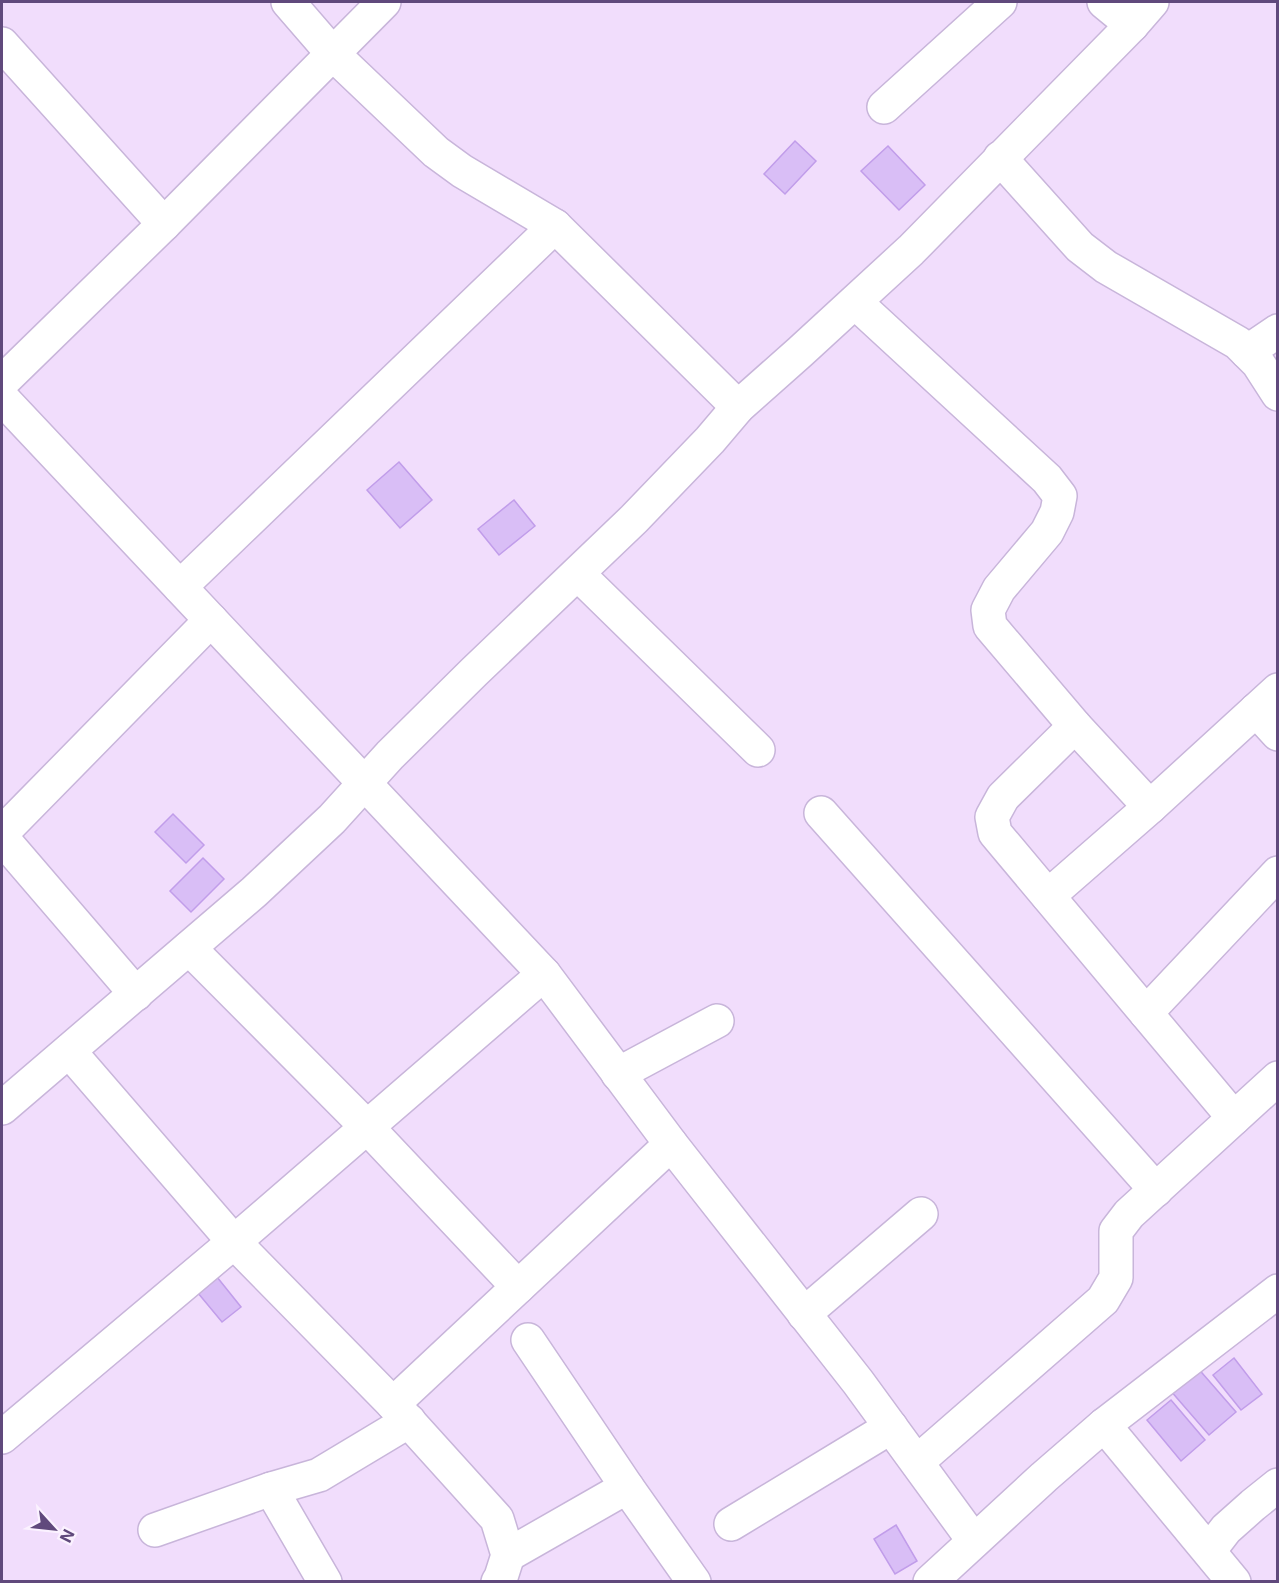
<svg xmlns="http://www.w3.org/2000/svg" width="1279" height="1583" viewBox="0 0 1279 1583" font-family="Inter,sans-serif">
<rect width="100%" height="100%" fill="#f8e9fe"/>
<rect fill="#f1ddfc" x="2" y="2" width="1275" height="1579"/>
<g fill="#d9bef6" stroke="#c19dea" stroke-width="1.5">
<polygon points="795,141 816,161 785,194 764,174"/>
<polygon points="888,146 925,185 899,210 861,171"/>
<polygon points="399,462 432,500 400,528 367,490"/>
<polygon points="514,500 535,526 499,555 478,529"/>
<polygon points="173,814 204,845 186,863 155,832"/>
<polygon points="203,858 224,879 191,912 170,891"/>
<polygon points="217,1277 241,1307 222,1322 198,1293"/>
<polygon points="1234,1358 1262,1394 1241,1410 1213,1375"/>
<polygon points="1196,1366 1236,1412 1209,1435 1170,1390"/>
<polygon points="1171,1400 1205,1440 1181,1461 1147,1420"/>
<polygon points="896,1525 917,1561 895,1574 874,1539"/>
</g>
<g fill="none" stroke-linecap="round" stroke-linejoin="round">
<g stroke="#c8b5da" stroke-width="36">
<g id="minor">
<polyline points="288,2 333,54 436,152 462,171 555,226 738,407"/>
<polyline points="1104,2 1132,25"/>
<polyline points="2,44 164,224"/>
<polyline points="884,107 1000,2"/>
<polyline points="1000,158 1080,247 1106,267 1238,343 1258,363 1278,394"/>
<polyline points="855,302 1047,479 1060,496 1057,512 1047,532 999,589 988,610 990,626 1075,726 1150,807"/>
<polyline points="1247,352 1278,331"/>
<polyline points="2,382 164,224 384,2"/>
<polyline points="2,398 544,974 671,1144 858,1382 974,1541"/>
<polyline points="578,574 758,750"/>
<polyline points="180,587 555,226"/>
<polyline points="1256,710 1278,734"/>
<polyline points="1075,726 1003,797 992,817 995,833 1234,1118"/>
<polyline points="821,813 1156,1190"/>
<polyline points="2,833 211,620"/>
<polyline points="2,838 136,994"/>
<polyline points="1048,896 1150,807 1278,690"/>
<polyline points="189,948 367,1127 518,1287"/>
<polyline points="1146,1013 1278,873"/>
<polyline points="69,1051 234,1242 393,1404 497,1519 508,1555 501,1577 498,1582"/>
<polyline points="618,1074 717,1021"/>
<polyline points="2,1108 254,892 332,819 390,755 474,672 634,519 710,440 738,407 800,352 911,250 1132,25 1152,2"/>
<polyline points="804,1314 921,1214"/>
<polyline points="528,1340 627,1487 694,1582"/>
<polyline points="393,1404 671,1144"/>
<polyline points="1104,1425 1234,1582"/>
<polyline points="2,1437 234,1242 544,974"/>
<polyline points="917,1462 1103,1300 1116,1278 1116,1231 1129,1214 1278,1078"/>
<polyline points="271,1489 325,1582"/>
<polyline points="731,1524 891,1427"/>
<polyline points="155,1530 271,1489 319,1475 409,1421"/>
<polyline points="1209,1551 1226,1529 1253,1505 1278,1485"/>
<polyline points="508,1555 627,1487"/>
<polyline points="930,1582 1044,1477 1104,1425 1278,1291"/>
</g>
</g>
<use href="#minor" stroke="#fff" stroke-width="33"/>
</g>
<rect width="1279" height="1583" fill="none" stroke="#60497c" stroke-width="6"/>
<g transform="translate(54 1529) rotate(117)" stroke="#fbf2ff" stroke-width="4.5" paint-order="stroke">
<path d="M0-4.5L10 22L0 15L-10 22Z" fill="#60497c"/>
<text y="-9" font-size="16" font-weight="bold" text-anchor="middle" fill="#60497c">N</text>
</g>
</svg>
